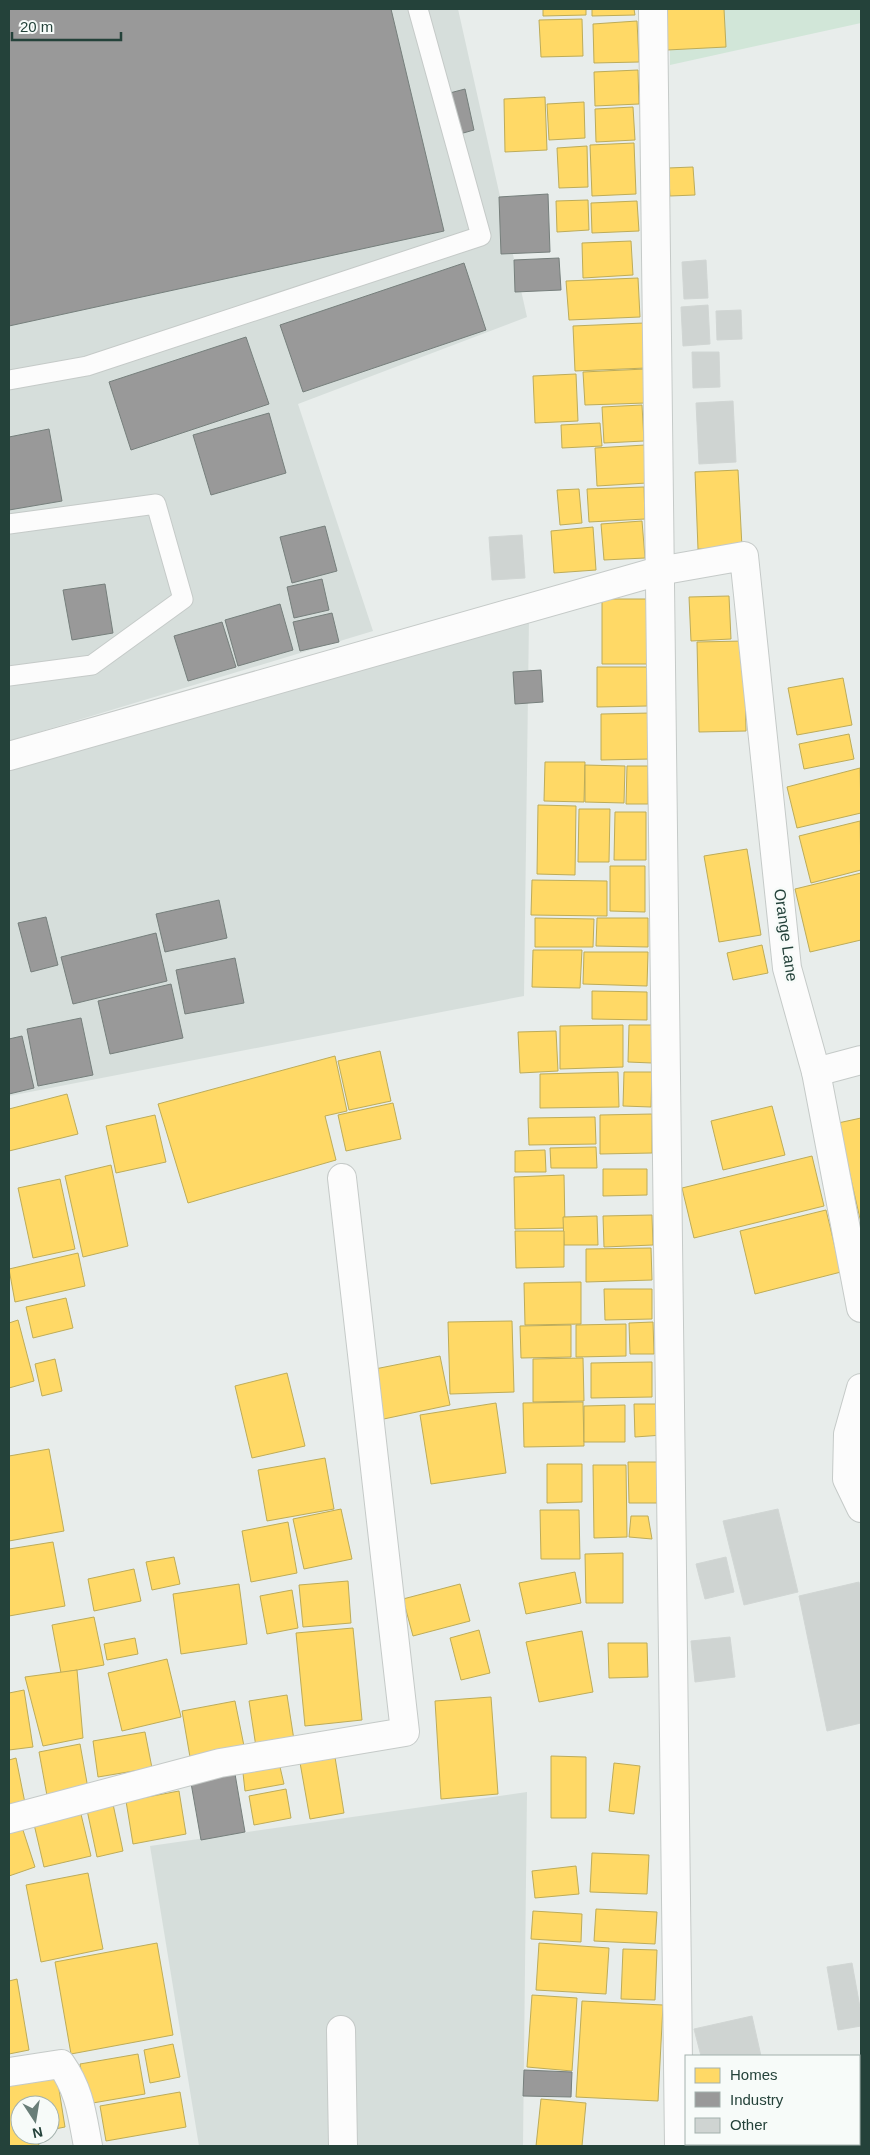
<svg xmlns="http://www.w3.org/2000/svg" width="870" height="2155" viewBox="0 0 870 2155" font-family="Arial,sans-serif">
<rect width="100%" height="100%" fill="#e8edeb"/>
<g fill="#d6dedb">
<polygon points="9,9 458,9 527,317 298,404 373,631 9,741"/>
<polygon points="529,619 524,996 9,1096 9,771"/>
<polygon points="527,1792 523,2146 199,2146 150,1846"/>
</g>
<polygon fill="#d1e6d8" points="670,9 861,9 861,23 670,65"/>
<g fill="#ffd966" stroke="#bdac59">
<polygon points="543,9 586,9 586,15 543,16"/>
<polygon points="592,9 634,9 635,15 592,16"/>
<polygon points="665,9 724,9 726,47 667,50"/>
<polygon points="582,19 583,56 541,57 539,20"/>
<polygon points="637,21 639,62 594,63 593,24"/>
<polygon points="638,70 639,104 595,106 594,72"/>
<polygon points="545,97 547,150 505,152 504,99"/>
<polygon points="584,102 585,138 549,140 547,104"/>
<polygon points="633,107 635,140 596,142 595,109"/>
<polygon points="634,143 636,194 592,196 590,145"/>
<polygon points="587,146 588,187 559,188 557,148"/>
<polygon points="693,167 695,195 670,196 668,168"/>
<polygon points="588,200 589,230 557,232 556,201"/>
<polygon points="637,201 639,231 592,233 591,203"/>
<polygon points="631,241 633,275 583,278 582,243"/>
<polygon points="638,278 640,317 569,320 566,281"/>
<polygon points="644,323 646,368 575,371 573,326"/>
<polygon points="645,369 646,403 585,405 583,372"/>
<polygon points="576,374 578,421 535,423 533,376"/>
<polygon points="642,405 644,441 604,443 602,407"/>
<polygon points="600,423 602,446 562,448 561,425"/>
<polygon points="645,445 647,483 597,486 595,448"/>
<polygon points="738,470 742,547 698,549 695,472"/>
<polygon points="644,487 645,519 589,522 587,489"/>
<polygon points="579,489 582,523 560,525 557,490"/>
<polygon points="642,521 645,558 604,560 601,524"/>
<polygon points="593,527 596,570 554,573 551,531"/>
<polygon points="729,596 731,639 691,641 689,597"/>
<polygon points="602,599 650,599 651,664 602,664"/>
<polygon points="744,641 746,731 699,732 697,642"/>
<polygon points="597,667 647,667 647,706 597,707"/>
<polygon points="843,678 852,725 797,735 788,688"/>
<polygon points="651,713 651,759 601,760 601,714"/>
<polygon points="849,734 854,759 804,769 799,744"/>
<polygon points="545,762 585,762 584,802 544,801"/>
<polygon points="585,765 625,766 624,803 585,802"/>
<polygon points="627,766 648,766 648,804 626,804"/>
<polygon points="860,768 861,813 797,828 787,787"/>
<polygon points="538,805 576,806 575,875 537,874"/>
<polygon points="579,809 610,809 609,862 578,862"/>
<polygon points="615,812 646,812 646,860 614,860"/>
<polygon points="860,821 861,870 811,883 799,836"/>
<polygon points="747,849 761,935 719,942 704,856"/>
<polygon points="610,866 645,866 645,912 610,911"/>
<polygon points="861,873 861,940 810,952 795,889"/>
<polygon points="532,880 607,881 607,916 531,915"/>
<polygon points="535,918 594,919 593,947 535,947"/>
<polygon points="597,918 648,918 648,947 596,946"/>
<polygon points="762,945 768,973 733,980 727,953"/>
<polygon points="533,950 582,950 580,988 532,987"/>
<polygon points="584,952 648,952 647,986 583,984"/>
<polygon points="592,991 647,992 647,1020 592,1019"/>
<polygon points="623,1025 623,1067 560,1069 560,1026"/>
<polygon points="629,1025 653,1025 652,1063 628,1062"/>
<polygon points="556,1031 558,1071 520,1073 518,1032"/>
<polygon points="380,1051 391,1101 349,1110 338,1061"/>
<polygon points="335,1056 347,1111 325,1116 336,1160 188,1203 158,1104"/>
<polygon points="618,1072 619,1107 540,1108 540,1074"/>
<polygon points="624,1072 652,1072 651,1107 623,1106"/>
<polygon points="67,1094 78,1134 9,1151 9,1109"/>
<polygon points="393,1103 401,1139 346,1151 338,1115"/>
<polygon points="772,1106 785,1155 723,1170 711,1121"/>
<polygon points="652,1114 652,1153 600,1154 600,1115"/>
<polygon points="155,1115 166,1162 116,1173 106,1126"/>
<polygon points="595,1117 596,1144 529,1145 528,1118"/>
<polygon points="861,1118 861,1223 838,1123"/>
<polygon points="596,1147 597,1168 551,1168 550,1148"/>
<polygon points="545,1150 546,1172 515,1172 515,1151"/>
<polygon points="812,1156 824,1206 694,1238 682,1188"/>
<polygon points="111,1165 128,1246 83,1257 65,1176"/>
<polygon points="603,1169 647,1169 647,1195 603,1196"/>
<polygon points="564,1175 565,1228 515,1229 514,1177"/>
<polygon points="60,1179 75,1249 33,1258 18,1188"/>
<polygon points="826,1210 841,1272 755,1294 740,1231"/>
<polygon points="652,1215 653,1245 604,1247 603,1216"/>
<polygon points="597,1216 598,1245 564,1245 563,1217"/>
<polygon points="515,1231 564,1231 564,1267 516,1268"/>
<polygon points="651,1248 652,1280 586,1282 586,1249"/>
<polygon points="78,1253 85,1286 15,1302 9,1269"/>
<polygon points="581,1282 581,1324 525,1325 524,1283"/>
<polygon points="604,1289 652,1289 652,1319 605,1320"/>
<polygon points="66,1298 73,1328 33,1338 26,1307"/>
<polygon points="18,1320 34,1381 9,1388 9,1323"/>
<polygon points="512,1321 514,1392 450,1394 448,1322"/>
<polygon points="653,1322 654,1354 630,1354 629,1323"/>
<polygon points="626,1324 626,1356 576,1357 576,1325"/>
<polygon points="571,1325 571,1357 521,1358 520,1326"/>
<polygon points="440,1356 450,1405 379,1420 370,1370"/>
<polygon points="583,1358 584,1401 533,1402 533,1359"/>
<polygon points="55,1359 62,1391 42,1396 35,1364"/>
<polygon points="652,1362 652,1397 591,1398 591,1363"/>
<polygon points="287,1373 305,1446 252,1458 235,1386"/>
<polygon points="583,1402 584,1446 524,1447 523,1403"/>
<polygon points="496,1403 506,1473 431,1484 420,1415"/>
<polygon points="634,1404 662,1404 663,1435 635,1437"/>
<polygon points="625,1405 625,1442 584,1442 584,1406"/>
<polygon points="49,1449 64,1531 9,1541 9,1456"/>
<polygon points="325,1458 334,1509 267,1521 258,1470"/>
<polygon points="628,1462 661,1462 662,1503 629,1503"/>
<polygon points="547,1464 582,1464 582,1502 547,1503"/>
<polygon points="593,1465 626,1465 627,1537 594,1538"/>
<polygon points="341,1509 352,1559 304,1569 293,1519"/>
<polygon points="540,1510 579,1510 580,1559 541,1559"/>
<polygon points="631,1516 648,1516 652,1539 629,1537"/>
<polygon points="288,1522 297,1573 251,1582 242,1531"/>
<polygon points="53,1542 65,1606 9,1616 9,1549"/>
<polygon points="623,1553 623,1603 586,1603 585,1554"/>
<polygon points="174,1557 180,1584 152,1590 146,1562"/>
<polygon points="134,1569 141,1601 94,1611 88,1579"/>
<polygon points="575,1572 581,1603 526,1614 519,1583"/>
<polygon points="348,1581 351,1623 303,1627 299,1585"/>
<polygon points="239,1584 247,1644 181,1654 173,1594"/>
<polygon points="460,1584 470,1621 413,1636 403,1599"/>
<polygon points="292,1590 298,1628 267,1634 260,1596"/>
<polygon points="94,1617 104,1665 61,1673 52,1625"/>
<polygon points="353,1628 362,1720 305,1726 296,1633"/>
<polygon points="479,1630 490,1673 461,1680 450,1638"/>
<polygon points="582,1631 593,1692 539,1702 526,1642"/>
<polygon points="135,1638 138,1654 107,1660 104,1644"/>
<polygon points="608,1643 647,1643 648,1677 609,1678"/>
<polygon points="167,1659 181,1717 122,1731 108,1673"/>
<polygon points="77,1670 83,1738 43,1746 25,1677"/>
<polygon points="24,1690 33,1747 9,1750 9,1693"/>
<polygon points="287,1695 294,1740 256,1747 249,1701"/>
<polygon points="491,1697 498,1794 441,1799 435,1701"/>
<polygon points="235,1701 244,1746 190,1757 182,1711"/>
<polygon points="145,1732 152,1768 98,1777 93,1741"/>
<polygon points="80,1744 89,1794 48,1801 39,1752"/>
<polygon points="334,1751 344,1813 310,1819 299,1757"/>
<polygon points="551,1756 586,1757 586,1818 551,1818"/>
<polygon points="16,1758 25,1803 9,1806 9,1760"/>
<polygon points="614,1763 640,1766 634,1814 609,1811"/>
<polygon points="280,1767 284,1784 245,1791 243,1773"/>
<polygon points="286,1789 291,1818 254,1825 249,1796"/>
<polygon points="179,1791 186,1834 133,1844 126,1801"/>
<polygon points="113,1804 123,1851 97,1857 87,1810"/>
<polygon points="80,1810 91,1856 44,1867 33,1820"/>
<polygon points="21,1824 35,1867 9,1876 9,1828"/>
<polygon points="592,1853 649,1855 647,1894 590,1892"/>
<polygon points="576,1866 579,1894 535,1898 532,1871"/>
<polygon points="88,1873 103,1949 41,1962 26,1885"/>
<polygon points="596,1909 657,1912 655,1944 594,1941"/>
<polygon points="533,1911 582,1914 581,1942 531,1939"/>
<polygon points="157,1943 173,2035 71,2054 55,1962"/>
<polygon points="539,1943 609,1948 606,1994 536,1990"/>
<polygon points="623,1949 657,1950 655,2000 621,1999"/>
<polygon points="17,1979 29,2050 9,2054 9,1981"/>
<polygon points="532,1995 577,1998 572,2071 527,2067"/>
<polygon points="582,2001 663,2005 658,2101 576,2097"/>
<polygon points="173,2044 180,2077 150,2083 144,2050"/>
<polygon points="138,2054 145,2094 87,2104 80,2064"/>
<polygon points="57,2077 65,2127 50,2130 50,2105 20,2105 20,2135 37,2135 39,2146 9,2146 9,2085"/>
<polygon points="180,2092 186,2127 106,2141 100,2106"/>
<polygon points="541,2099 586,2103 582,2146 536,2146"/>
</g>
<g fill="#999" stroke="#767f7c">
<polygon points="9,9 391,9 444,231 9,326"/>
<polygon points="465,89 474,130 456,135 446,94"/>
<polygon points="548,194 550,252 501,254 499,197"/>
<polygon points="559,258 561,290 515,292 514,260"/>
<polygon points="464,263 486,330 303,392 280,325"/>
<polygon points="246,337 269,404 131,450 109,382"/>
<polygon points="269,413 286,473 211,495 193,435"/>
<polygon points="49,429 62,501 9,510 9,437"/>
<polygon points="325,526 337,571 292,583 280,537"/>
<polygon points="322,579 329,610 294,618 287,587"/>
<polygon points="105,584 113,633 72,640 63,590"/>
<polygon points="280,604 293,650 238,666 225,620"/>
<polygon points="332,613 339,642 300,651 293,622"/>
<polygon points="222,622 236,667 188,681 174,636"/>
<polygon points="541,670 543,702 515,704 513,672"/>
<polygon points="219,900 227,938 165,952 156,914"/>
<polygon points="46,917 58,965 31,972 18,923"/>
<polygon points="156,933 167,981 73,1004 61,957"/>
<polygon points="235,958 244,1003 185,1014 176,970"/>
<polygon points="171,984 183,1038 110,1054 98,1001"/>
<polygon points="81,1018 93,1075 38,1086 27,1029"/>
<polygon points="22,1036 34,1088 9,1094 9,1039"/>
<polygon points="235,1774 245,1832 201,1840 191,1783"/>
<polygon points="524,2070 572,2072 571,2097 523,2096"/>
</g>
<g fill="#cfd4d2" stroke="#d1d6d4">
<polygon points="706,260 708,298 684,299 682,262"/>
<polygon points="708,305 710,344 683,346 681,307"/>
<polygon points="741,310 742,339 717,340 716,311"/>
<polygon points="692,352 719,352 720,387 693,388"/>
<polygon points="733,401 736,462 699,464 696,403"/>
<polygon points="522,535 525,578 492,580 489,537"/>
<polygon points="778,1509 798,1592 744,1605 723,1521"/>
<polygon points="726,1557 734,1592 705,1599 696,1564"/>
<polygon points="859,1582 861,1593 861,1723 827,1731 799,1596"/>
<polygon points="730,1637 735,1677 695,1682 691,1641"/>
<polygon points="852,1963 861,2013 861,2026 838,2030 827,1967"/>
<polygon points="752,2016 761,2056 701,2056 694,2029"/>
</g>
<g fill="none" stroke-linecap="round" stroke-linejoin="round">
<g stroke="#c5cac8" stroke-width="21">
<g id="lane">
<polyline points="9,380 87,366 481,236 418,9"/>
<polyline points="9,524 156,504 183,599 92,665 9,676"/>
</g>
</g>
<g stroke="#c5cac8" stroke-width="30">
<g id="street">
<polyline points="653,9 679,2146"/>
<polyline points="9,756 659,571 744,556 787,968 816,1072 861,1308"/>
<polyline points="816,1072 861,1060"/>
<polyline points="861,1388 848,1434 847,1479 861,1508"/>
<polyline points="9,1819 220,1763 405,1732 342,1178"/>
<polyline points="341,2030 343,2146"/>
<path d="M9,2072L61,2064C80,2091 82,2115 88,2146"/>
</g>
</g>
<use href="#lane" stroke="#fcfcfc" stroke-width="19"/>
<use href="#street" stroke="#fcfcfc" stroke-width="28"/>
</g>
<g text-anchor="middle" dominant-baseline="central" stroke-width="5" stroke-linejoin="round" paint-order="stroke">
<g font-size="16" fill="#24423a" stroke="#f7fbf9">
<text transform="translate(786 935) rotate(82)">Orange Lane</text>
</g>
</g>
<rect width="870" height="2155" fill="none" stroke="#24423a" stroke-width="20"/>
<rect x="685" y="2055" width="175" height="90" fill="#f7fbf9" stroke="#a3b1ad"/>
<rect x="695" y="2068" width="25" height="15" fill="#ffd966" stroke="#a3b1ad"/>
<text x="730" y="2080" font-size="15" fill="#24423a">Homes</text>
<rect x="695" y="2092" width="25" height="15" fill="#999999" stroke="#a3b1ad"/>
<text x="730" y="2105" font-size="15" fill="#24423a">Industry</text>
<rect x="695" y="2118" width="25" height="15" fill="#cfd4d2" stroke="#a3b1ad"/>
<text x="730" y="2130" font-size="15" fill="#24423a">Other</text>
<g transform="translate(35 2120) rotate(168)"><circle r="24" fill="#f7fbf9" stroke="#a3b1ad"/>
<path d="M0-4L9 19L0 12L-9 19Z" fill="#697e78"/>
<text y="-8" font-size="14" font-weight="bold" text-anchor="middle" fill="#24423a">N</text>
</g>
<path d="M12 32v8h109v-8" fill="none" stroke="#24423a" stroke-width="2.5"/>
<text x="20" y="32" font-size="15" fill="#24423a" stroke="#f7fbf9" stroke-width="4" paint-order="stroke">20 m</text>
</svg>
